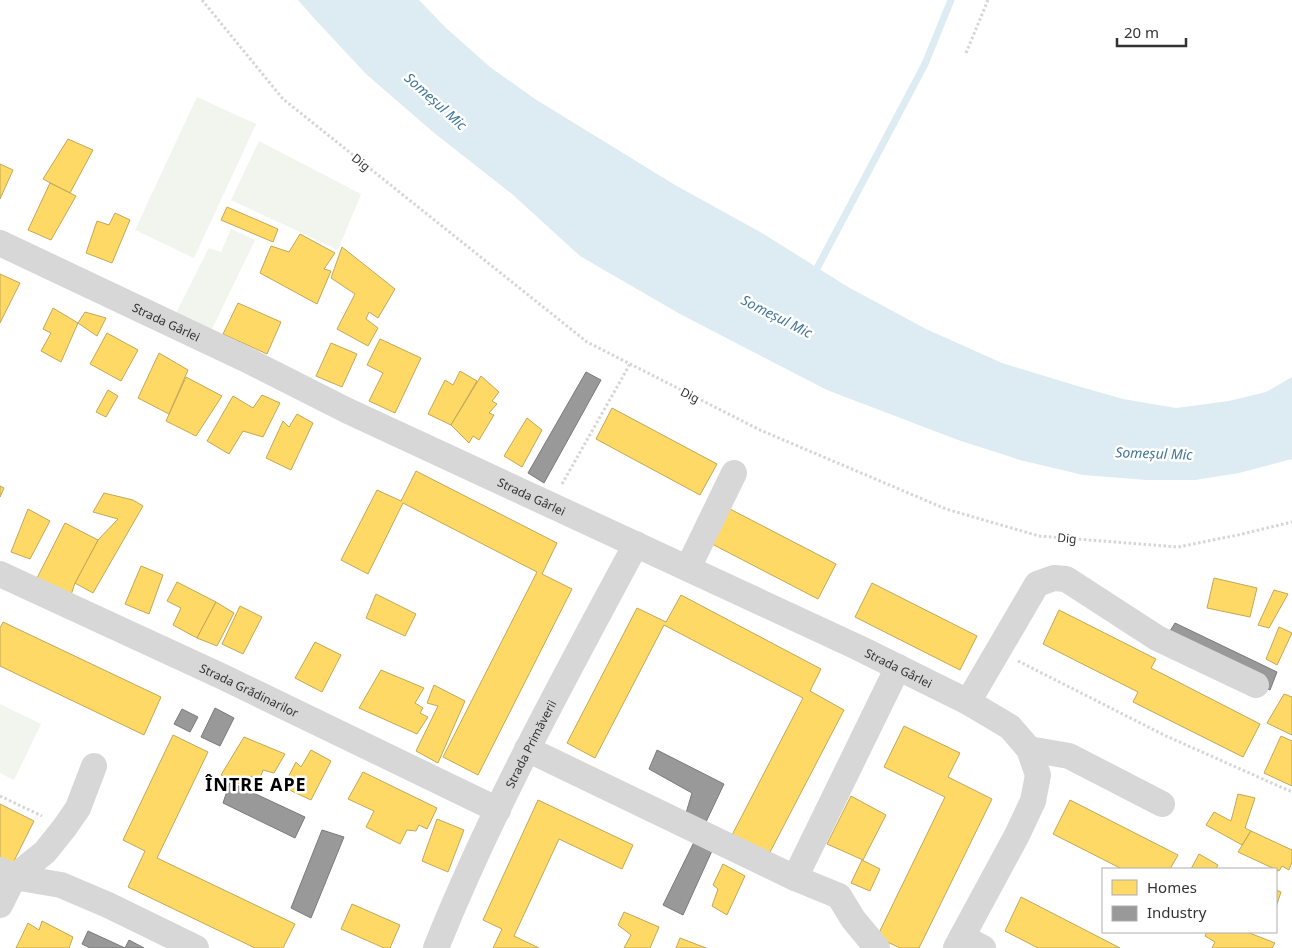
<svg xmlns="http://www.w3.org/2000/svg" width="1292" height="948" viewBox="0 0 1292 948" font-family="'Noto Sans',sans-serif">
<rect width="100%" height="100%" fill="#fff"/>
<g fill="#f1f5ed">
<polygon points="197,97 256,124 194,258 135,230"/>
<polygon points="259,141 361,194 338,250 231,200"/>
<polygon points="231,229 255,240 209,335 174,317 209,248 221,252"/>
<polygon points="0,704 41,724 14,780 0,773"/>
</g>
<polygon fill="#ddebf3" points="298,0 419,0 445,27 490,67 535,99 675,185 762,233 848,287 926,329 1002,363 1074,385 1123,399 1176,408 1229,401 1266,392 1292,377 1292,459 1239,473 1195,480 1147,480 1083,475 1020,460 958,440 827,390 680,314 580,256 512,194 433,132 366,74 312,16"/>
<g fill="#ffd966" stroke="#c2a757">
<polygon points="68,139 93,150 70,193 43,179"/>
<polygon points="0,164 13,170 0,199"/>
<polygon points="50,183 76,196 51,240 28,230"/>
<polygon points="227,207 278,229 273,242 221,220"/>
<polygon points="115,213 130,220 112,263 86,253 97,221 109,225"/>
<polygon points="300,234 335,253 324,269 331,271 317,304 260,273 271,246 289,252"/>
<polygon points="342,247 395,289 378,318 369,312 366,319 378,328 368,346 337,329 355,294 331,278"/>
<polygon points="0,274 20,283 0,323"/>
<polygon points="238,303 281,322 267,354 223,334"/>
<polygon points="53,308 78,323 61,362 41,351 51,333 43,329"/>
<polygon points="85,312 106,318 97,336 78,323"/>
<polygon points="107,333 138,350 121,381 90,364"/>
<polygon points="380,339 421,358 395,413 369,401 383,373 367,365"/>
<polygon points="331,343 357,354 342,387 316,376"/>
<polygon points="159,353 188,370 169,414 138,398"/>
<polygon points="460,371 477,381 451,425 428,414 445,380 453,385"/>
<polygon points="481,376 499,392 492,401 497,404 489,413 494,415 479,440 473,436 469,443 451,425"/>
<polygon points="186,377 222,396 196,436 166,421"/>
<polygon points="108,390 118,396 106,417 96,412"/>
<polygon points="262,395 280,403 263,437 243,431 229,454 207,441 233,396 253,408"/>
<polygon points="612,408 717,464 700,495 596,439"/>
<polygon points="297,414 313,423 291,470 266,458 283,421 289,427"/>
<polygon points="527,418 542,430 522,467 504,456"/>
<polygon points="416,471 557,543 542,574 572,589 478,775 443,757 537,572 403,503 368,574 341,560 377,490 401,501"/>
<polygon points="0,486 4,488 0,497"/>
<polygon points="104,493 133,500 143,506 93,593 75,583 98,540 118,519 93,512"/>
<polygon points="28,509 50,521 30,559 11,552"/>
<polygon points="730,509 836,564 818,599 712,544"/>
<polygon points="65,523 98,540 75,583 71,595 37,578"/>
<polygon points="141,566 163,575 149,614 125,604"/>
<polygon points="1214,578 1257,588 1250,617 1207,608"/>
<polygon points="177,582 216,602 197,638 173,625 181,608 167,601"/>
<polygon points="872,583 977,636 960,670 855,617"/>
<polygon points="1274,590 1288,594 1269,628 1258,625"/>
<polygon points="376,594 416,614 405,636 366,618"/>
<polygon points="681,595 821,669 810,691 844,710 769,854 732,835 803,698 664,625 595,758 567,743 637,608 666,622"/>
<polygon points="216,602 234,613 217,646 197,638"/>
<polygon points="240,606 262,617 243,654 222,644"/>
<polygon points="1059,610 1156,659 1151,668 1260,724 1243,757 1133,702 1138,692 1043,644"/>
<polygon points="3,622 161,697 144,735 0,666 0,628"/>
<polygon points="1279,627 1292,633 1277,665 1266,659"/>
<polygon points="315,642 341,655 322,692 295,678"/>
<polygon points="381,670 424,688 415,703 423,708 420,713 428,717 417,734 359,708"/>
<polygon points="434,685 465,701 438,763 416,751 438,706 427,703"/>
<polygon points="1284,694 1292,697 1292,735 1267,723"/>
<polygon points="904,726 960,753 948,777 992,799 919,948 900,948 877,937 945,797 884,767"/>
<polygon points="173,735 208,752 157,858 295,924 283,948 255,948 128,887 145,851 123,840"/>
<polygon points="1281,736 1292,741 1292,786 1264,773"/>
<polygon points="244,737 285,754 274,773 263,770 259,781 251,776 246,787 221,775"/>
<polygon points="311,750 331,761 311,800 283,787 296,762 301,767"/>
<polygon points="363,772 437,808 427,829 419,825 416,831 407,830 400,844 366,827 374,811 348,799"/>
<polygon points="1238,794 1255,798 1245,828 1251,831 1242,845 1206,825 1214,812 1231,821"/>
<polygon points="851,796 886,815 863,860 827,844"/>
<polygon points="538,800 633,845 622,869 559,839 514,936 539,948 493,948 502,929 483,920"/>
<polygon points="1070,800 1178,855 1170,869 1122,869 1053,834"/>
<polygon points="0,804 34,821 12,865 0,859"/>
<polygon points="437,819 464,830 448,872 422,861"/>
<polygon points="1251,831 1292,850 1292,862 1289,870 1282,866 1279,871 1238,852"/>
<polygon points="1199,854 1218,865 1216,869 1191,869"/>
<polygon points="862,860 880,869 870,891 851,883"/>
<polygon points="723,864 745,876 727,915 712,906 718,889 713,885"/>
<polygon points="1276,890 1281,892 1276,907"/>
<polygon points="1021,897 1120,948 1038,948 1005,931"/>
<polygon points="352,904 400,925 390,948 384,948 341,929"/>
<polygon points="624,912 659,927 650,948 624,948 631,935 618,925"/>
<polygon points="42,921 73,937 69,948 16,948 28,923 39,930"/>
<polygon points="1207,932 1247,932 1275,943 1272,948 1212,948 1215,942 1205,936"/>
<polygon points="680,938 706,948 676,948"/>
</g>
<g fill="#999" stroke="#7a7a7a">
<polygon points="586,372 601,380 544,483 528,473"/>
<polygon points="1175,623 1277,672 1270,690 1165,639"/>
<polygon points="215,708 234,718 220,746 201,737"/>
<polygon points="182,709 198,717 190,732 174,724"/>
<polygon points="657,750 724,784 706,822 686,813 692,793 649,769"/>
<polygon points="230,782 305,817 295,838 223,803"/>
<polygon points="322,830 344,837 311,918 291,908"/>
<polygon points="698,834 716,842 683,915 663,905"/>
<polygon points="88,931 125,948 90,948 82,944"/>
<polygon points="129,940 144,948 125,948"/>
</g>
<g fill="none" stroke-linecap="round" stroke-linejoin="round">
<polyline stroke="#ddebf3" stroke-width="7" points="814,274 925,64 951,0"/>
<g stroke="#d6d6d6" stroke-width="3" stroke-dasharray="2.5 2.5" stroke-linecap="butt">
<polyline points="202,0 283,99 587,342 760,430 946,509 1039,536 1178,547 1238,535 1292,522"/>
<polyline points="966,53 988,0"/>
<polyline points="562,484 630,364"/>
<polyline points="1018,661 1166,736 1292,792"/>
<polyline points="0,796 42,816"/>
</g>
<g stroke="#d7d7d7" stroke-width="26">
<path id="s1" d="M0,243L243,358L348,411L859,648L968,702L1010,727L1029,749L1038,775L1033,801L1017,835L956,948"/>
<polyline points="688,568 734,473"/>
<path id="s2" d="M0,574L221,676L498,810"/>
<polyline points="968,702 1037,584 1054,578 1066,579 1157,638 1256,685"/>
<polyline points="527,749 795,878 839,896 853,919 877,948"/>
<polyline points="1029,749 1069,756 1162,804"/>
<polyline points="0,870 14,877 0,905"/>
<polyline points="14,877 61,885 108,905 196,948"/>
<polyline points="14,877 45,852 65,827 78,808 94,766"/>
<polyline points="795,878 898,667"/>
<polyline points="962,937 983,948"/>
<path id="s3" d="M436,948C492,808 565,677 636,544"/>
</g>
</g>
<g text-anchor="middle" dominant-baseline="central" stroke-width="5" stroke-linejoin="round" paint-order="stroke">
<g font-size="12" fill="#333" stroke="#fff">
<text transform="translate(361 162) rotate(39)">Dig</text>
<text stroke="none"><textPath href="#s1" startOffset="184">Strada Gârlei</textPath></text>
<text transform="translate(690 395) rotate(27)">Dig</text>
<text stroke="none"><textPath href="#s1" startOffset="589">Strada Gârlei</textPath></text>
<text transform="translate(1067 538) rotate(5)">Dig</text>
<text stroke="none"><textPath href="#s1" startOffset="994">Strada Gârlei</textPath></text>
<text stroke="none"><textPath href="#s2" startOffset="275">Strada Grădinarilor</textPath></text>
<text stroke="none"><textPath href="#s3" startOffset="225">Strada Primăverii</textPath></text>
</g>
<g font-size="14" font-style="italic" fill="#3f7597" stroke="#fff">
<text transform="translate(436 101) rotate(42)">Someșul Mic</text>
<text transform="translate(777 316) rotate(27)">Someșul Mic</text>
<text transform="translate(1154 453) rotate(2)">Someșul Mic</text>
</g>
<g font-size="18" font-weight="bold" letter-spacing="1" fill="#000" stroke="#fff">
<text x="256" y="784">ÎNTRE APE</text>
</g>
</g>
<rect x="1102" y="868" width="175" height="65" fill="#ffffff" stroke="#adadad"/>
<rect x="1112" y="880" width="25" height="15" fill="#ffd966" stroke="#adadad"/>
<text x="1147" y="893" font-size="15" fill="#333333">Homes</text>
<rect x="1112" y="906" width="25" height="15" fill="#999999" stroke="#adadad"/>
<text x="1147" y="918" font-size="15" fill="#333333">Industry</text>
<path d="M1117 38v8h69v-8" fill="none" stroke="#333333" stroke-width="2.5"/>
<text x="1124" y="38" font-size="15" fill="#333333" stroke="#ffffff" stroke-width="4" paint-order="stroke">20 m</text>
</svg>
